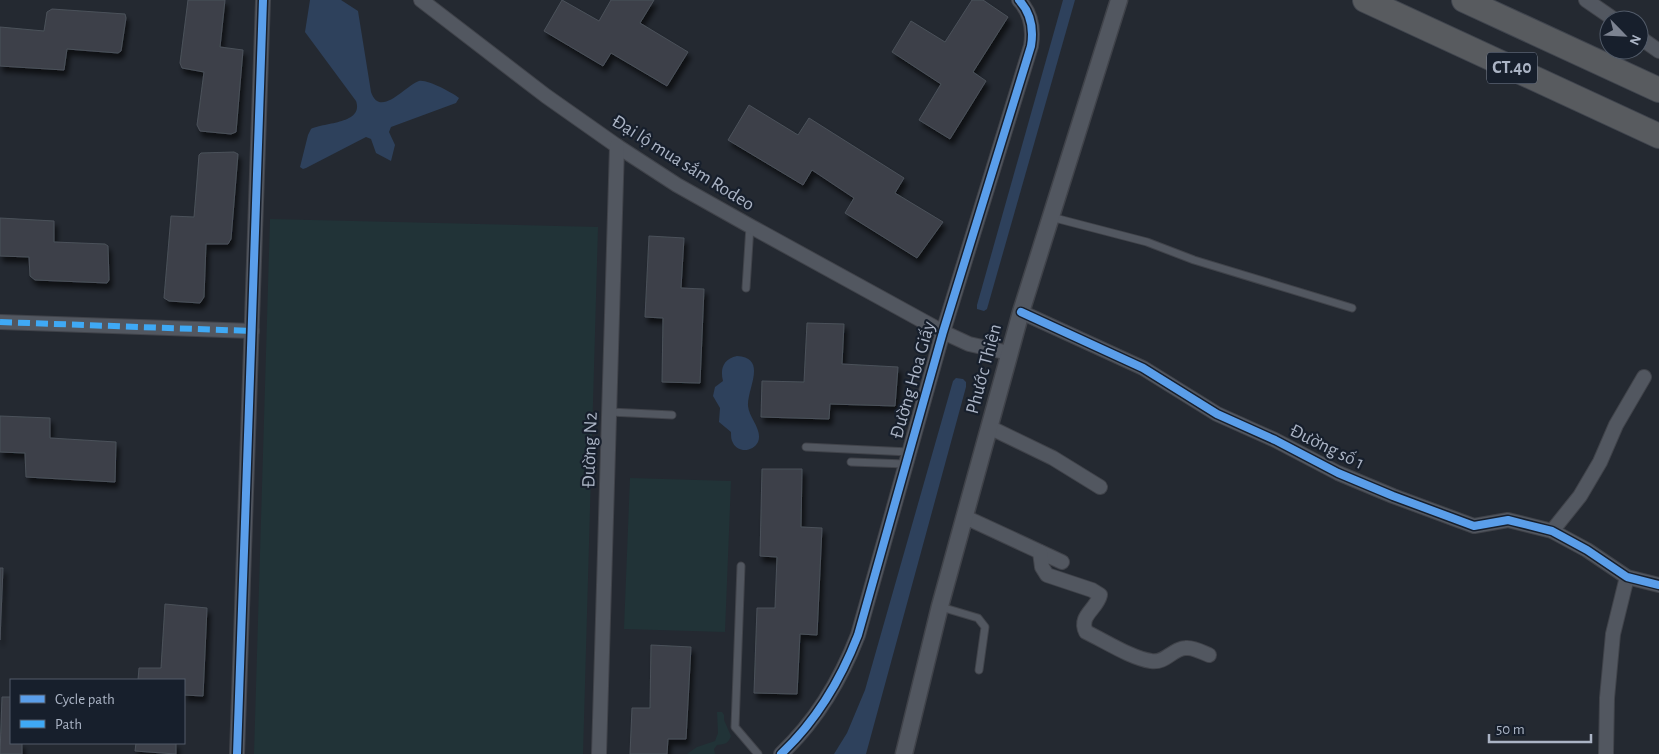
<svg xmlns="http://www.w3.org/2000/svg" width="1659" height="754" viewBox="0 0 1659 754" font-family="'Alegreya Sans',sans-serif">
<defs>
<filter id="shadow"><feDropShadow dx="3" dy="5.5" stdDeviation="2.5" flood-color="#0009"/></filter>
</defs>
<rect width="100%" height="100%" fill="#242931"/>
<g fill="#213337">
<polygon points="270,219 598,227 583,754 254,754"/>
<polygon points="630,478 731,481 725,632 624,629"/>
<path d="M717,712H722L724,715V720L731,736C728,744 725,744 717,745L714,749L715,754H687L697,747L715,741L718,733Z"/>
</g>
<g fill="#2e415c">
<path d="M310,0H341L358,11L371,92C380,119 406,85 419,81C427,79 453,93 459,98L456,103L391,127L389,132L395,145L391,161L376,153L371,139L366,137L306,168L303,169L300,167L308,135L311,129C325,122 364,124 356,101L305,32Z"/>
<polygon points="1063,0 1075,0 987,309 984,311 977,309 977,305"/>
<path d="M737,356C768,358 747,388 748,406C749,418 763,430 758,442C753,452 738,453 733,443C731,440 731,436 731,432L719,422L720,408L713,396L715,387L723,381C720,369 723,359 737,356Z"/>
<polygon points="956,378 963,379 966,382 966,387 866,754 834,754 847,733 865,690 953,381"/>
</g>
<g fill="#3c4149" stroke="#4b515a" filter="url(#shadow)">
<polygon points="188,0 225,0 220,47 243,50 236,132 231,134 200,131 197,125 204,72 182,68 180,63"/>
<polygon points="562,0 599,21 611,0 654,0 640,23 688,52 667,86 611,53 603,66 544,31"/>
<polygon points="972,0 983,0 1008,17 973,72 986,81 950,139 919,120 941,84 892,52 911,21 945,42"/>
<polygon points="52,9 125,14 126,18 121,51 118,53 67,49 64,70 0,66 0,27 44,31 47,12"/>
<polygon points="749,105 798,135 809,118 904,178 895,193 943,222 917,258 845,213 854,198 812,170 803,185 728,140"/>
<polygon points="234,152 238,154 231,239 228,244 206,244 204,297 200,303 169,301 164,298 171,216 194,217 199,155 201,153"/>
<polygon points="0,218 54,221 54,242 105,244 108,246 109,280 107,283 35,280 30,276 29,257 0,256"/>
<polygon points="649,236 684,238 681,288 704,289 700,383 662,382 663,318 645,317"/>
<polygon points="807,323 844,324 842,364 898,367 895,406 830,404 829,419 761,417 762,381 804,382"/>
<polygon points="0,416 50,418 50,438 116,442 115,482 26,477 25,453 0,452"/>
<polygon points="762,469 802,469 801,527 822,528 817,635 800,634 797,694 754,693 757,608 775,608 777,557 760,556"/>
<polygon points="0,568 3,568 0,640"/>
<polygon points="165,604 207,608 203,696 184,695 184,680 138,680 139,668 161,668"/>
<polygon points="651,645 691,647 686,739 668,739 667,754 630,754 632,708 650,708"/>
<polygon points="2,697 11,697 11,743 22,743 22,754 0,754"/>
<polygon points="136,743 176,743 176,754 135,751"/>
</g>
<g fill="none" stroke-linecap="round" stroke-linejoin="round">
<g stroke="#40434a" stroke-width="9">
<g id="service">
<polyline points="1051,217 1147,242 1194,260 1352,308"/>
<polyline points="746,288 750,226"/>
<polyline points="610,412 672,415"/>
<polyline points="806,447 909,452"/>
<polyline points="851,462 906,464"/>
<polyline points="741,566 735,727 758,754"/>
<polyline points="941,607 978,618 985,627 979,670"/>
</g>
</g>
<g stroke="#40434a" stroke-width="16">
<g id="minor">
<polyline points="421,0 546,96 617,146 677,185 750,226 943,332 969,344 1009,353"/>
<polyline points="1586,0 1615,20"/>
<polyline points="1639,37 1659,51"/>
<polyline points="1021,312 1143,368 1217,414 1275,440 1338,473 1393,496 1474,526 1508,520 1552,531 1587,550 1627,577 1659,585"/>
<polyline points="0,322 252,331"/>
<polyline points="989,427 1053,458 1100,487"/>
<polyline points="965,517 1062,562"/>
<polyline points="1552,531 1580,496 1600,462 1616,425 1644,377"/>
<path d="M1040,552L1042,567L1047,575L1092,590L1100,595C1097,609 1078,616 1086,632C1105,641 1131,658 1151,661C1165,664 1173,648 1186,648C1193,647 1202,652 1209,655"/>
<polyline points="237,754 263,0"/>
<polyline points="599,754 617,146"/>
<path d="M781,754C815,722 841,679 858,635L943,332L1031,46C1034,28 1031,13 1019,0"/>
<polyline points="1606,754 1607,698 1613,634 1627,577"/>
</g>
</g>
<g stroke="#40434a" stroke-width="19">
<polyline id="tertiary" points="904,754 940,606 1021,312 1119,0"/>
</g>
<g stroke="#40454e" stroke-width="26">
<g id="motorway">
<polyline points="1365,0 1659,136"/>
<polyline points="1464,0 1659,90"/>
</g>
</g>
<use href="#service" stroke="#525760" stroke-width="7"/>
<use href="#minor" stroke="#525760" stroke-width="14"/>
<use href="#tertiary" stroke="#525760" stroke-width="16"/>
<use href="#motorway" stroke="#585b5f" stroke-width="24"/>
<polyline stroke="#3fa9f5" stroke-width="6" stroke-dasharray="12 6" stroke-linecap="butt" points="0,322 252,331"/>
<g stroke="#171f2c" stroke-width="11">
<g id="cycleway">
<polyline points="1021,312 1143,368 1217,414 1275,440 1338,473 1393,496 1474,526 1508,520 1552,531 1587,550 1627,577 1659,585"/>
<polyline points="237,754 263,0"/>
<path d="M781,754C815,722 841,679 858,635L943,332L1031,46C1034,28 1031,13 1019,0"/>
</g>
</g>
<use href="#cycleway" stroke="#5a9eea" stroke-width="8"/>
</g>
<g text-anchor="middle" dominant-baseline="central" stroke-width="4.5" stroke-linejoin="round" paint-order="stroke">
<rect fill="#171f2c" stroke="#7f8797" stroke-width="1" x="1487" y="52.5" width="50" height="31" rx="4"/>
<g font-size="18" font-weight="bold" fill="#abb4c5">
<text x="1512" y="68">CT.40</text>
</g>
<g font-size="19" fill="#abb4c5" stroke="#171f2c">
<text transform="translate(683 163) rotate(32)">Đại lộ mua sắm Rodeo</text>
<text transform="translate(984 369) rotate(-75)">Phước Thiện</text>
<text transform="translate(913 380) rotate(-74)">Đường Hoa Giấy</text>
<text transform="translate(1327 447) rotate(26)">Đường số 1</text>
<text transform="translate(590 450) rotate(-88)">Đường N2</text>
</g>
</g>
<rect x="10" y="679" width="175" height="65" fill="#171f2c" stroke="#525b69"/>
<rect x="20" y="695" width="25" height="8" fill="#5a9eea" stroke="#525b69"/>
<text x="55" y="704" font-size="15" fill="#abb4c5">Cycle path</text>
<rect x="20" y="720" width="25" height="8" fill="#3fa9f5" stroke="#525b69"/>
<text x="55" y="729" font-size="15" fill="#abb4c5">Path</text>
<g transform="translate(1624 35) rotate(114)"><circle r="24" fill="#171f2c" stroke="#525b69"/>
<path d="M0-4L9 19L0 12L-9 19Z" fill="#7c8391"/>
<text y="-8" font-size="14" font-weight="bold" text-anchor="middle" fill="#abb4c5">N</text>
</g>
<path d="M1489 734v8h102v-8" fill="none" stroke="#abb4c5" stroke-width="2.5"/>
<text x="1496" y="734" font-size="15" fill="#abb4c5" stroke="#171f2c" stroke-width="4" paint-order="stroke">50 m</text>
</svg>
